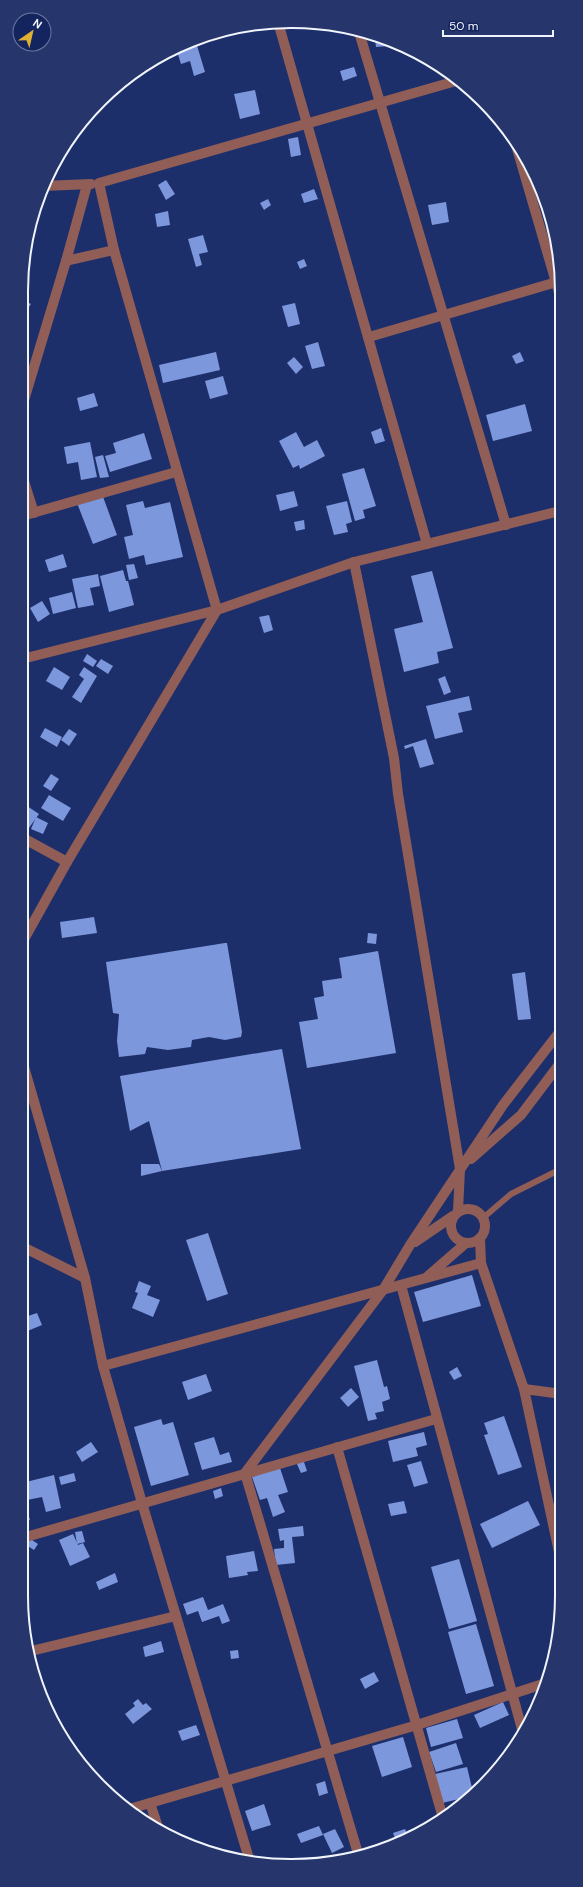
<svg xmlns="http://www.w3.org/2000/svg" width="583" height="1887" viewBox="0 0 583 1887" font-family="'DM Sans',sans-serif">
<rect width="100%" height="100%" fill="#1d2f6a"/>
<g fill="#7d97dc">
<polygon points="375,38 388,43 388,46 376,47"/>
<polygon points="195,39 205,72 194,76 190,61 181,64 176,48"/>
<polygon points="354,67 357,76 343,81 340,71"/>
<polygon points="255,90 260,114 240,119 234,94"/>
<polygon points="298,137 301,155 291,157 288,139"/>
<polygon points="166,180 175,194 166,200 158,185"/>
<polygon points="314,189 318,199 304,203 301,194"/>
<polygon points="268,199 271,205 264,210 260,203"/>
<polygon points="446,202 449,222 432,225 428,205"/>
<polygon points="168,211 170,225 157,227 155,214"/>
<polygon points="203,235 208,252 199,254 202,265 196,267 188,239"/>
<polygon points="304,259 307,266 300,269 297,262"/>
<polygon points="21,299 31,304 27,310 21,306"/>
<polygon points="295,303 300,324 288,327 282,306"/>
<polygon points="318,342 325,366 312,369 305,346"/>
<polygon points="216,352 220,370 163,383 159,365"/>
<polygon points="520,352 524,361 516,364 512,356"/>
<polygon points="294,357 303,367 296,374 287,363"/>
<polygon points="223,376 228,394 210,399 205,381"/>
<polygon points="94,393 98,406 80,411 77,398"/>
<polygon points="525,404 532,431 493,441 486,415"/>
<polygon points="381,428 385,441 375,444 371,432"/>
<polygon points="296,432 304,447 317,440 325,456 300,469 299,465 293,468 279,441"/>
<polygon points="144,433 152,459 110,472 105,456 116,453 113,443"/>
<polygon points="90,442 97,477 81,480 78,462 67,464 64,447"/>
<polygon points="103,455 109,477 100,478 95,457"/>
<polygon points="364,468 376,506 363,510 365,518 355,521 342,474"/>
<polygon points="294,491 298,506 280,511 276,495"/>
<polygon points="102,494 117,535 93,544 77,503"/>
<polygon points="143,501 145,508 170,502 183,557 146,565 144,555 129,559 124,537 133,535 126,505"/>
<polygon points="347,501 352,522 346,524 348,532 334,535 326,506"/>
<polygon points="304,520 305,529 296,531 294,522"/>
<polygon points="63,554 67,567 49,572 45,560"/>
<polygon points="134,564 138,578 129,580 126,565"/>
<polygon points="123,570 126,581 128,581 134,605 109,612 100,576"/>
<polygon points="432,571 453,648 437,652 439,663 404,672 394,629 423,622 411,576"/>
<polygon points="98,574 100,586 90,588 94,605 78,608 72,579"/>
<polygon points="72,592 76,608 53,614 49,598"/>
<polygon points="42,601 50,614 38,622 30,608"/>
<polygon points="269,615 273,630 264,633 259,617"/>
<polygon points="87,654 97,661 93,667 83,661"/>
<polygon points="101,659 113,666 108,674 96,666"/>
<polygon points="54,667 70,677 62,690 46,681"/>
<polygon points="84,667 97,676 81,703 72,697 84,679 79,675"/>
<polygon points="445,676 451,692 444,695 438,679"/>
<polygon points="469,696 472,710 458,713 463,732 435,739 426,706"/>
<polygon points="45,728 62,737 57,747 40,737"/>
<polygon points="69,729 77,734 69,746 61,740"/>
<polygon points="426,739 434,764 420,768 413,746 405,749 404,746"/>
<polygon points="51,774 59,779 51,791 43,786"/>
<polygon points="49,795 71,808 63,821 41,808"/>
<polygon points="27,806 39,814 26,832 23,830 23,812"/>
<polygon points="36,817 48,823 43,834 31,829"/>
<polygon points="94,917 97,933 62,938 60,922"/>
<polygon points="368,933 377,934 376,944 367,943"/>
<polygon points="225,943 227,943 242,1032 241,1037 225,1040 209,1037 192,1040 191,1047 168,1050 147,1047 145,1054 119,1057 117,1041 119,1014 113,1013 106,962"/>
<polygon points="378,951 396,1053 307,1068 299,1022 318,1019 314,998 324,996 322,981 342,978 339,958"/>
<polygon points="525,972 531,1019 518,1020 512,974"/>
<polygon points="282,1049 301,1149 162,1171 149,1121 130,1131 120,1076"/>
<polygon points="141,1164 159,1164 162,1171 141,1176"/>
<polygon points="208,1233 228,1294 207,1301 186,1240"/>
<polygon points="472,1275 481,1306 423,1322 414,1292"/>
<polygon points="139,1281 151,1286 147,1295 160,1300 153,1317 132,1308 138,1293 135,1292"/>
<polygon points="37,1313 42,1325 25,1332 25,1317"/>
<polygon points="377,1360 384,1387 387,1386 390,1399 382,1402 384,1411 375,1413 377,1419 368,1421 354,1366"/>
<polygon points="457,1367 462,1376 454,1380 449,1372"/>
<polygon points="206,1374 212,1391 188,1400 182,1382"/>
<polygon points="351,1388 359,1397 348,1407 340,1398"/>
<polygon points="504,1416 522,1467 498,1475 484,1435 488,1434 484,1423"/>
<polygon points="161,1419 163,1425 173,1422 189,1475 151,1486 134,1427"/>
<polygon points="424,1432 427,1445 416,1448 418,1456 393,1462 388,1441"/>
<polygon points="214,1437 220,1455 229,1452 232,1462 202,1470 194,1443"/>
<polygon points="91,1442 98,1452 82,1462 76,1452"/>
<polygon points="303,1459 307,1471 301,1473 296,1462"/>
<polygon points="421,1461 428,1483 414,1487 407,1465"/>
<polygon points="280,1468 288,1492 278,1495 285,1512 273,1517 267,1498 260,1500 252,1477"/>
<polygon points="74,1473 76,1481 61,1485 59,1477"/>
<polygon points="54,1475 61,1508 46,1512 42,1497 27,1500 26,1482"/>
<polygon points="221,1488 223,1496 215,1499 213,1491"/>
<polygon points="404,1501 407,1513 391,1516 388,1504"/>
<polygon points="528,1501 540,1525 492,1548 480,1524"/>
<polygon points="26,1507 30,1520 26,1521"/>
<polygon points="303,1526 304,1536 292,1537 295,1563 276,1565 274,1549 284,1548 284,1540 280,1541 278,1529"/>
<polygon points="82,1531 85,1542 77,1544 75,1532"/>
<polygon points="73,1534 78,1545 83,1543 90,1557 70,1566 59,1540"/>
<polygon points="29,1538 38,1544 34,1550 26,1545"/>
<polygon points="254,1551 258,1571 247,1572 248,1575 229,1578 226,1556"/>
<polygon points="459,1559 477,1621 449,1629 431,1567"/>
<polygon points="115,1573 118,1582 99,1590 96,1582"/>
<polygon points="203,1597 208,1610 223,1604 230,1621 222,1624 219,1616 202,1622 198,1611 187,1615 183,1604"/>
<polygon points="476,1624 494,1686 466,1694 448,1632"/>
<polygon points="161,1641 164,1652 145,1657 143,1647"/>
<polygon points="238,1650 239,1658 231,1659 230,1651"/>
<polygon points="374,1672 379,1681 365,1689 360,1679"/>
<polygon points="138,1699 143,1705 146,1703 152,1709 133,1724 125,1714 135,1706 133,1703"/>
<polygon points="503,1702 509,1715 480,1728 474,1715"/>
<polygon points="457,1719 463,1738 431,1747 426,1728"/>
<polygon points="196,1725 200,1735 182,1741 178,1731"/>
<polygon points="403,1737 412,1767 382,1777 372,1746"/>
<polygon points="456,1743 463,1764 436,1772 429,1752"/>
<polygon points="467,1767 473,1792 468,1797 442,1803 435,1774"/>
<polygon points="325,1781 328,1793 319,1796 316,1784"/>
<polygon points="264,1804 271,1825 252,1831 245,1811"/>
<polygon points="430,1821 432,1825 422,1831 419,1826"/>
<polygon points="319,1826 323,1835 301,1843 297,1834"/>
<polygon points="418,1827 420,1833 410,1839 407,1831"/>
<polygon points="335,1829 344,1847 332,1853 323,1834"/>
<polygon points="405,1829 409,1838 397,1843 393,1833"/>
</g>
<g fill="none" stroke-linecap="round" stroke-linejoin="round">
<polyline stroke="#915e57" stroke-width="6" points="483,1218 511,1194 555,1172 561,1171"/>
<g stroke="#915e57" stroke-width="10">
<polyline points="278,22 427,544"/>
<polyline points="359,32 506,525"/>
<polyline points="516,145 560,296"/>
<polyline points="43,186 91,184"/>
<polyline points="66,261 114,250"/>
<polyline points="369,337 560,281"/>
<polyline points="21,410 66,261 87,185"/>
<polyline points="22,475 34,513"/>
<polyline points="22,516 176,472"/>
<polyline points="354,562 394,758 398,794 460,1169 458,1211"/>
<polyline points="22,659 217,610 114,250 99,183 456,81"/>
<polyline points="23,838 67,862"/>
<polyline points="23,941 67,862 217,610 354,562 560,511"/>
<polyline points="24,1067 85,1278 103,1366 142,1503 250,1862"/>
<polyline points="471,1159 521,1115 561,1062"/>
<circle cx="468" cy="1226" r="17"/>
<polyline points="480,1238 481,1263 524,1389 562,1566"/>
<polyline points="415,1242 453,1216"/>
<polyline points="25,1248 85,1278"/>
<polyline points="428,1276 466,1243"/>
<polyline points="401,1285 523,1733"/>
<polyline points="103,1366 481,1263"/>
<polyline points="524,1389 562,1394"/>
<polyline points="337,1447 443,1818"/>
<polyline points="26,1537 436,1419"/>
<polyline points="27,1652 176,1616"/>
<polyline points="150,1803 159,1830"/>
<polyline points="126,1810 417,1725 546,1683"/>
<polyline points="359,1857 245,1473 383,1290 410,1245 503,1105 561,1030"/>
</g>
</g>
<path d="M0 0H583V1887H0ZM291 28H292A263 263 0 0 1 555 291V1596A263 263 0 0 1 292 1859H291A263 263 0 0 1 28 1596V291A263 263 0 0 1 291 28Z" fill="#26356b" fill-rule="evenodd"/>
<path fill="none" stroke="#f0f4fb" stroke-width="2" d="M291 28H292A263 263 0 0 1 555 291V1596A263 263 0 0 1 292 1859H291A263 263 0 0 1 28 1596V291A263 263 0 0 1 291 28Z"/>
<g transform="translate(32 32) rotate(34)"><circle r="19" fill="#14245e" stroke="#6c779d"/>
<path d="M0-3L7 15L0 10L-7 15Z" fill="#deb133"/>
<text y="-6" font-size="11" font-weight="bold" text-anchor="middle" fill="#f0f4fb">N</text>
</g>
<path d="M443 30v6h110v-6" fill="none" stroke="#f0f4fb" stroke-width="2"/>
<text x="449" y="30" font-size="12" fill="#f0f4fb" stroke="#14245e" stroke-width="3" paint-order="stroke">50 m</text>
</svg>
